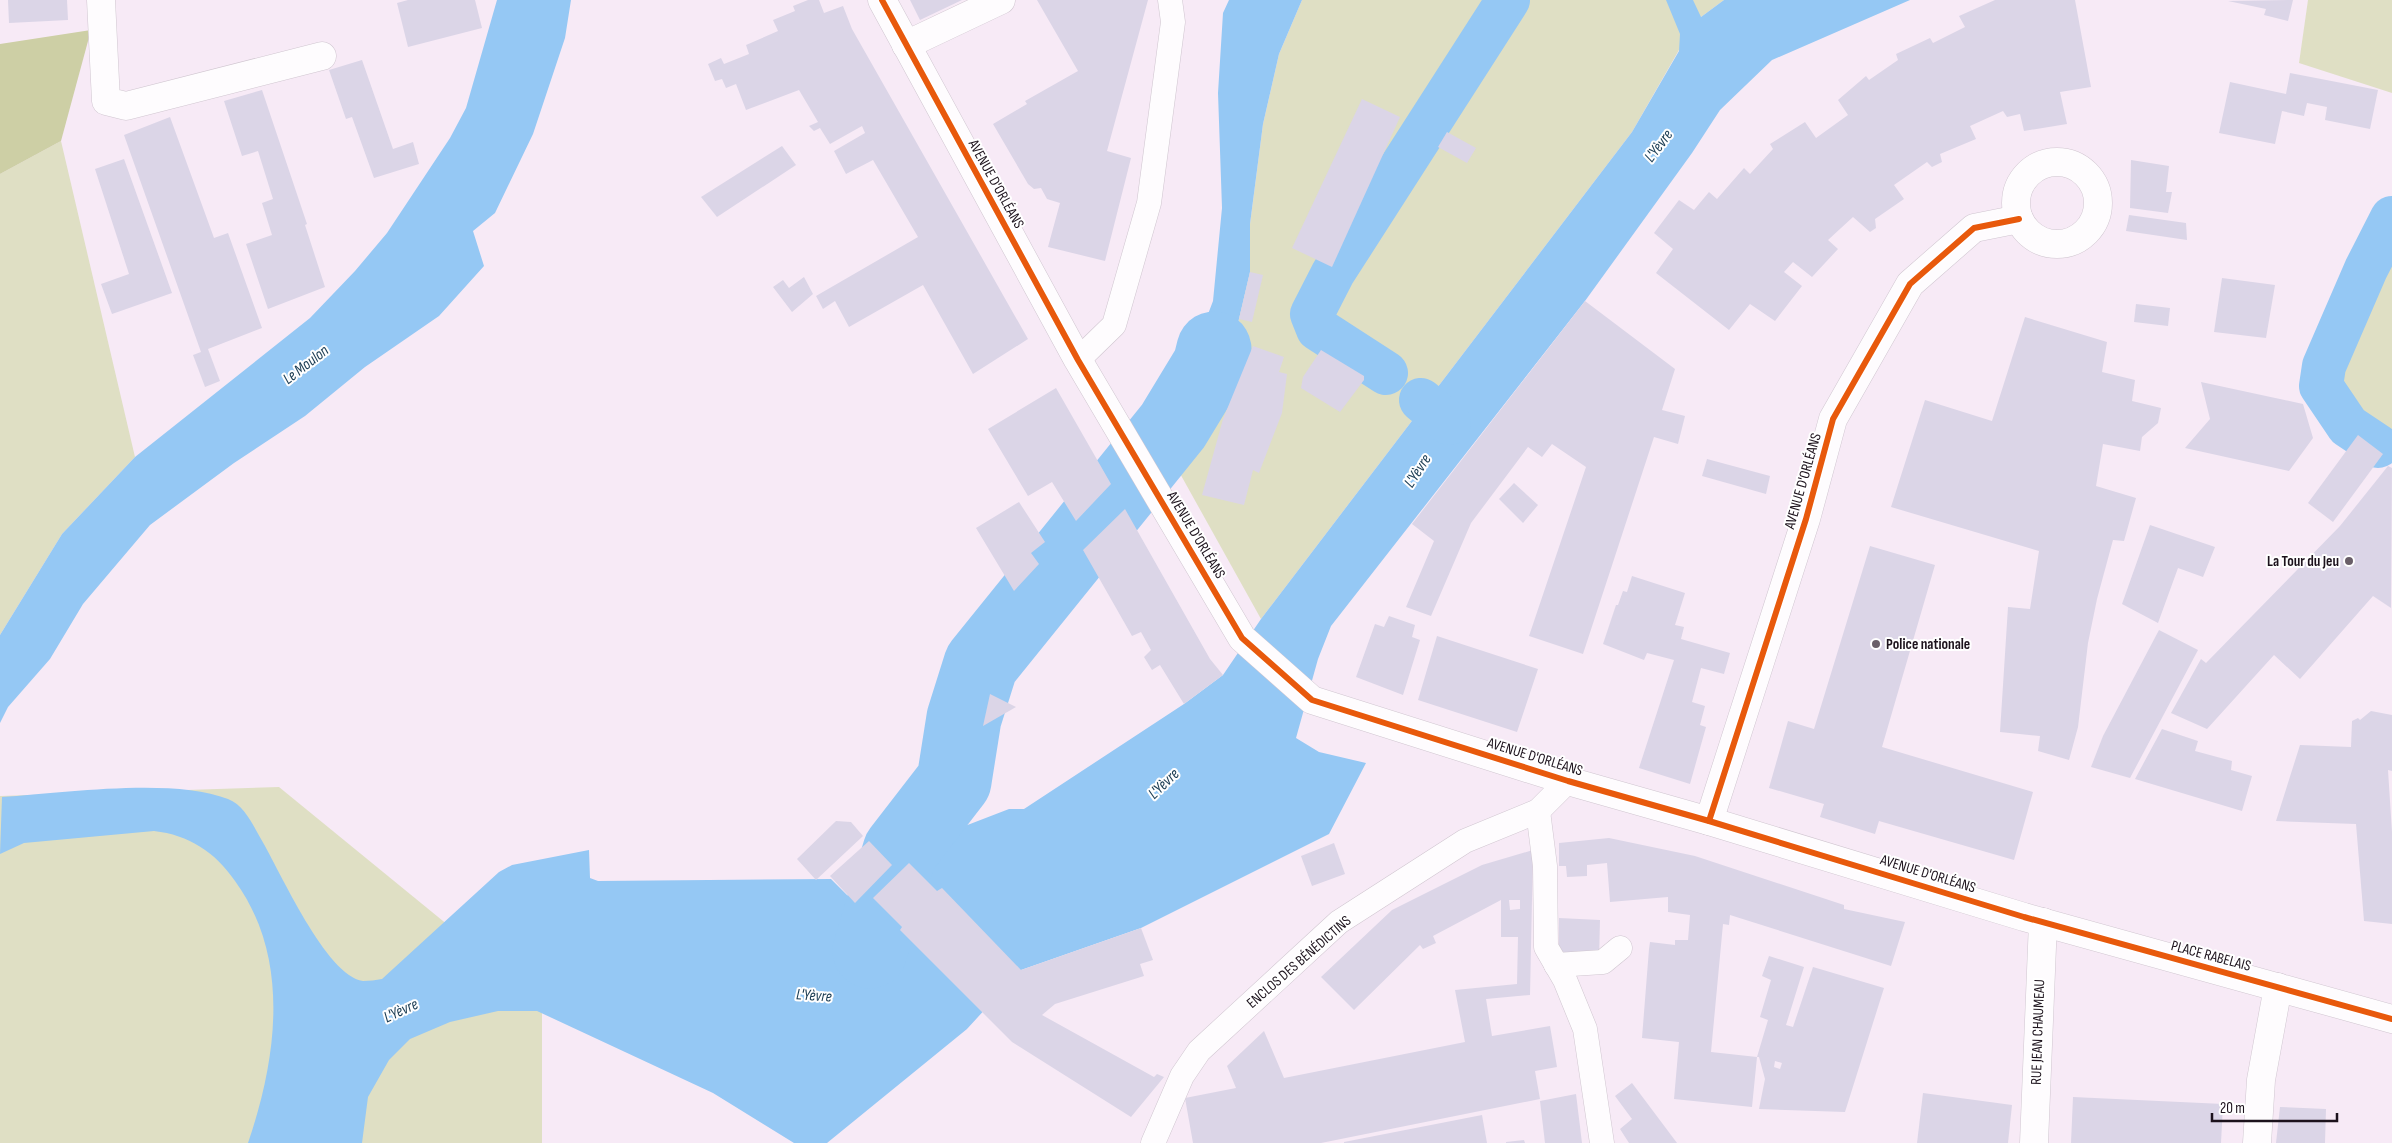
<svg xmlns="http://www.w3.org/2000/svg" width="2392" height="1143" viewBox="0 0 2392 1143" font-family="'Sofia Sans Condensed',sans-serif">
<rect width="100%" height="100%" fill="#f7eaf6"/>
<g fill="#dfdfc4">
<polygon points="1302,0 1724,0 1701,17 1691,29 1632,132 1261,619 1178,470 1224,363 1239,319 1250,272 1250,224 1263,124 1279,54"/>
<polygon points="2308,0 2392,0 2392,93 2299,63"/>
<polygon points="61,141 135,457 62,534 0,635 0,174"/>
<polygon points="2392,223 2392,446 2324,389"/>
<polygon points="279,787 542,1002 542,1143 0,1143 0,796"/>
</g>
<polygon fill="#cdcfa5" points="91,30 61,141 0,174 0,44"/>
<g fill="#95c8f4">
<polygon points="497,0 571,0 565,38 533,134 495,213 473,231 484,266 439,316 365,367 305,416 234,463 150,525 83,604 50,659 8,707 0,723 0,635 62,534 135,457 310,318 355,271 387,233 450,138 466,108"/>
<polygon points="1229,0 1302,0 1279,54 1263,124 1250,224 1250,272 1239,319 1224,363 1178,470 1154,419 1183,380 1213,301 1222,208 1218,93 1223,13"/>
<path d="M1666,0H1693L1701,17L1724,0H1910L1772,60L1720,110L1692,153L1585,301L1331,626L1318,659L1296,738L1319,752L1366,763L1329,834L1141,928L1021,970L967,1029L827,1143H794L713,1093L537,1011H498L450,1022L410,1039L389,1060L368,1097L362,1143H248C277,1058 291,958 235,881C215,852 189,835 154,831L24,843L0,854L2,797C63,793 173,777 228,799C244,805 253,825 261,839C280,871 326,976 363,981C369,981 376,980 382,979L499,872L512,865L589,850L590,878L598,881L831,879L855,903L892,865L900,851L1009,809H1024L1184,704L1223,675L1261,619L1632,132L1679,51L1680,34Z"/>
</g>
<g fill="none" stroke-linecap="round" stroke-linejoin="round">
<g stroke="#95c8f4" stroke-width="44">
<polyline points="1386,373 1318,329 1312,314 1333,273 1508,0"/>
<polyline points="1421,400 1449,423"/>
<polyline points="2378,446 2348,426 2321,386 2324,366 2366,269 2392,218"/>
</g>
<polyline stroke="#95c8f4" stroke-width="75" points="870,951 900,851 954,781 964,718 981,664 1173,426 1210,365 1214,349"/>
</g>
<g fill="#dbd5e7" fill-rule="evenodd">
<polygon points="8,0 67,0 68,20 9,23"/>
<polygon points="408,0 475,0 482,28 408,47 397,3"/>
<polygon points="808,0 819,0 824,13 843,6 852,29 1028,339 973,374 923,285 849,327 835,301 823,309 816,296 918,237 873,160 846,174 834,151 865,133 862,126 830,144 820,128 814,131 809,126 818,122 799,90 746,110 736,84 726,88 722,79 715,81 708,64 721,58 724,64 749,54 746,45 778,31 773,20 795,11 793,6"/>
<polygon points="910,0 962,0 920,20"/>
<polygon points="1037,0 1148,0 1107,151 1131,158 1105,261 1048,247 1060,203 1047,199 1041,188 1034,189 1028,184 993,124 1027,104 1025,101 1078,71"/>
<polygon points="1995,0 2075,0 2091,87 2060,92 2067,124 2024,131 2020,114 2007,117 2003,111 1970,126 1976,139 1940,154 1942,162 1932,167 1927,162 1894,185 1904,199 1875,219 1876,228 1870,232 1853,217 1828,240 1838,249 1812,277 1793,262 1784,272 1802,286 1775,321 1750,304 1729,330 1656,273 1673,249 1654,233 1679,200 1694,210 1709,192 1717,199 1744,168 1750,174 1773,149 1770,144 1805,122 1816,138 1848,115 1838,100 1866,76 1869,80 1898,60 1896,54 1930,38 1933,43 1965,27 1959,16"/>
<polygon points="2293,0 2288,21 2264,15 2266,9 2228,1"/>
<polygon points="362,60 393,149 413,142 419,164 374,178 352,117 346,119 329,70"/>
<polygon points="2290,73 2378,90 2370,129 2325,120 2327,107 2307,103 2304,116 2282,111 2275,144 2219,133 2230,82 2286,94"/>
<polygon points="262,90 307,224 305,225 325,287 268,309 246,244 272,235 262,203 273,199 258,151 242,156 224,101"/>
<polygon points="1362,99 1400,117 1332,267 1292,248"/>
<polygon points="170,117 214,238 228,233 262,328 208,349 220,381 205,387 193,355 201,352 124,135"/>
<polygon points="1447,132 1476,148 1467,163 1438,147"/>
<polygon points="782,146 796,165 717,217 701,197"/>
<polygon points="124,159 172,293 112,314 101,284 129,274 95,169"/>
<polygon points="2131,160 2169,166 2166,192 2172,192 2168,213 2130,208"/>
<polygon points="2129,215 2186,223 2187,240 2126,231"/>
<polygon points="1250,272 1263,275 1252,322 1239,319"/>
<polygon points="804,277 813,294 792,312 773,287 783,280 789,288"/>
<polygon points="2222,278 2275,285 2266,338 2214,332"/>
<polygon points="1585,301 1675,369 1662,410 1685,416 1678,444 1654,437 1583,654 1529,636 1586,467 1552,444 1542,457 1528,447 1471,523 1431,616 1406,607 1434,541 1412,524"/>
<polygon points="2136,304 2170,308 2168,326 2134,322"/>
<polygon points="2025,317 2107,342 2102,372 2135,380 2132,401 2161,408 2158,423 2142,437 2140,451 2103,444 2096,486 2136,498 2124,541 2113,540 2097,599 2088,643 2078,727 2069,760 2038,751 2040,736 2000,732 2008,607 2030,609 2039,551 1891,507 1925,400 1992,421"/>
<polygon points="1253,346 1284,357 1279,372 1287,374 1282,413 1259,473 1253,470 1244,505 1202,495 1223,419"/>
<polygon points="1321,350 1364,376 1364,380 1340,412 1301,388 1303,377"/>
<polygon points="2201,382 2303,404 2313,438 2289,471 2185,448 2210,419"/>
<polygon points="1056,388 1111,484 1076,521 1052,482 1028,496 988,429"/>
<polygon points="2358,435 2383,454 2333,522 2308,503"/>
<polygon points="1707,459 1770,476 1766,494 1702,476"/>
<polygon points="2388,466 2392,468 2391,608 2373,596 2300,679 2274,655 2207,729 2171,713 2201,659 2206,663 2340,526"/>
<polygon points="1514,483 1538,505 1523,523 1499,499"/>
<polygon points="1019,502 1045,542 1031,553 1039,564 1014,591 976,528"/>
<polygon points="1125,509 1210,659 1223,675 1184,704 1160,665 1152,670 1144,657 1151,650 1141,632 1132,636 1083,550"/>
<polygon points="2150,525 2215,547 2203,577 2178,568 2158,623 2122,604"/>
<polygon points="1870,546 1935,565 1882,747 2033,792 2014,860 1879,821 1875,834 1820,817 1824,804 1769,788 1788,721 1814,729"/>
<polygon points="1632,576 1685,593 1675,625 1684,627 1681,639 1730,653 1724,674 1701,668 1692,702 1705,706 1700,725 1706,727 1690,784 1639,768 1674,660 1647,653 1644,660 1603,644 1616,605 1618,605 1623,591 1627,592"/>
<polygon points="1389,616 1415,625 1412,637 1420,640 1403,695 1356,677 1375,624 1384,627"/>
<polygon points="2159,630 2198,650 2130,778 2091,767 2103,736"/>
<polygon points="1437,636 1538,669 1517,732 1418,700"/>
<polygon points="990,694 1016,707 983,726"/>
<polygon points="2371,711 2392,715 2392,771 2388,770 2392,832 2392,924 2364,921 2356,824 2276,821 2300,745 2351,747 2352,721 2358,718 2360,720"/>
<polygon points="2162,729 2198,741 2195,751 2232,761 2231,770 2252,776 2242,811 2135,779"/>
<polygon points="836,821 851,822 863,836 816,880 797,859"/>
<polygon points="1609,838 1695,856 1844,905 1844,909 1905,922 1891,966 1730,915 1729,925 1723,924 1711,1052 1757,1057 1752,1107 1674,1099 1679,1042 1642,1038 1649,949 1650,942 1675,945 1675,940 1688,940 1690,915 1668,912 1668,897 1610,902 1607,863 1587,865 1587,876 1567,877 1566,866 1559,866 1559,843"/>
<polygon points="869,841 892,865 855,903 830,876"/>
<polygon points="1334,843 1345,874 1312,886 1301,856"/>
<path d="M1533,850L1530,995L1486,999L1492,1036L1550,1026L1557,1067L1535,1071L1540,1099L1321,1143H1193L1185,1098L1236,1088L1227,1066L1264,1031L1284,1078L1465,1042L1455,990L1517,984L1518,937H1501V900L1433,936L1436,943L1423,949L1420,945L1354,1010L1321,977L1392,910L1482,865ZM1509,900H1520V909L1510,910Z"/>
<polygon points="909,863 937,891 942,888 1021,970 1141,928 1153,960 1140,964 1144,976 1055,1004 1042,1015 1154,1077 1157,1074 1164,1077 1131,1117 1012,1042 900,930 902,927 873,898"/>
<polygon points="1559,918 1600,920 1599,959 1559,955"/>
<path d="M1769,956L1804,967L1786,1025L1793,1027L1813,967L1884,988L1845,1112L1759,1109L1765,1079L1759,1057H1757L1768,1020L1760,1017L1771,980L1762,976ZM1775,1061L1782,1063L1780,1069L1774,1067Z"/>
<polygon points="1632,1083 1677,1143 1629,1143 1620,1129 1632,1119 1615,1096"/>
<polygon points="1923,1093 2012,1105 2008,1143 1917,1143"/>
<polygon points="1576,1094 1582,1143 1545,1143 1540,1101"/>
<polygon points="2073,1097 2223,1104 2221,1143 2071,1143"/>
<polygon points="2280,1107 2326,1109 2325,1143 2276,1143"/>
<polygon points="1482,1115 1487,1143 1344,1143 1344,1142"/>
<polygon points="1524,1140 1525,1143 1506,1143 1506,1142"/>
</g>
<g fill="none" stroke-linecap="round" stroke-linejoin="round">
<g stroke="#d0c6d0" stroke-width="25">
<g id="service">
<polyline points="1078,360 1114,325 1149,203 1173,22 1170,0"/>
<polyline points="1538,811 1545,866 1546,947 1565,980 1585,1029 1602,1143"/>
<polyline points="1556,965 1603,962 1620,948"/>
<polyline points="1153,1143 1182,1076 1199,1051 1339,922 1465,841 1538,811 1568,781"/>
</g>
</g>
<g stroke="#d0c6d0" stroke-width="29">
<g id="minor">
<polyline points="101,0 106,101 126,106 322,56"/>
<polyline points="906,45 1001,0"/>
<circle cx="2057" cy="203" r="41"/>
<polyline points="1709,821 1806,519 1833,419 1910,284 1974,228 2019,219"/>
<polyline points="2034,1143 2043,922"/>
<polyline points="2257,1143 2261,1080 2278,987"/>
</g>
</g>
<g stroke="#d0c6d0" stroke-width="29">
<polyline id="secondary" points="882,0 1078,360 1242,638 1312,700 1568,781 1709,821 2024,917 2392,1019"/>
</g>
<use href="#service" stroke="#fefcfe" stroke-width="24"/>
<use href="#minor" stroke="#fefcfe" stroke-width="28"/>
<use href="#secondary" stroke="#fefcfe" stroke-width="28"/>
<g stroke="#fff" stroke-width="9">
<g id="cycleway">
<polyline points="882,0 1078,360 1242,638 1312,700 1568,781 1709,821 2024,917 2392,1019"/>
<polyline points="1709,821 1806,519 1833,419 1910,284 1974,228 2019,219"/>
</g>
</g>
<use href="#cycleway" stroke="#e8590c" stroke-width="6"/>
</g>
<g fill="#695e68" stroke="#fff" stroke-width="2">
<circle cx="2349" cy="561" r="5"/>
<circle cx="1876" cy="644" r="5"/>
</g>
<g text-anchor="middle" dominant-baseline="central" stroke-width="4" stroke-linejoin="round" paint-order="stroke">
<g font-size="15" fill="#1c121c" stroke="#fff">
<text transform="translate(996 184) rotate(61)">AVENUE D'ORLÉANS</text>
<text transform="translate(1803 481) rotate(-74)">AVENUE D'ORLÉANS</text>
<text transform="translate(1196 535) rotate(59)">AVENUE D'ORLÉANS</text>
<text transform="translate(1535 757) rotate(17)">AVENUE D'ORLÉANS</text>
<text transform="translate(1928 874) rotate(17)">AVENUE D'ORLÉANS</text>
<text transform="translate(2211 956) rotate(15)">PLACE RABELAIS</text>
<text transform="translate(1299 962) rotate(-41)">ENCLOS DES BÉNÉDICTINS</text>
<text transform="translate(2038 1032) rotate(-88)">RUE JEAN CHAUMEAU</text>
</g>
<g font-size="15" font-weight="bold" fill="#1c121c" stroke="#fff" text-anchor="end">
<text x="2339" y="561">La Tour du Jeu</text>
<text x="1886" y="644" text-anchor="start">Police nationale</text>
</g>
<g font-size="16" font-style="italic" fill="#193b52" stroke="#fff">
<text transform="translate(1659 146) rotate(-53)">L'Yèvre</text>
<text transform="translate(306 365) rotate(-38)">Le Moulon</text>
<text transform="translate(1418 471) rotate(-57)">L'Yèvre</text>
<text transform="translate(1164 784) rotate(-44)">L'Yèvre</text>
<text transform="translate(814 996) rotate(4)">L'Yèvre</text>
<text transform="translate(401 1011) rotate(-25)">L'Yèvre</text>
</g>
</g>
<path d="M2212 1113v8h125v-8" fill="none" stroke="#1c121c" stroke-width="2.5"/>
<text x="2220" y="1113" font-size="15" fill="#1c121c" stroke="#ffffff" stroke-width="4" paint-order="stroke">20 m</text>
</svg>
